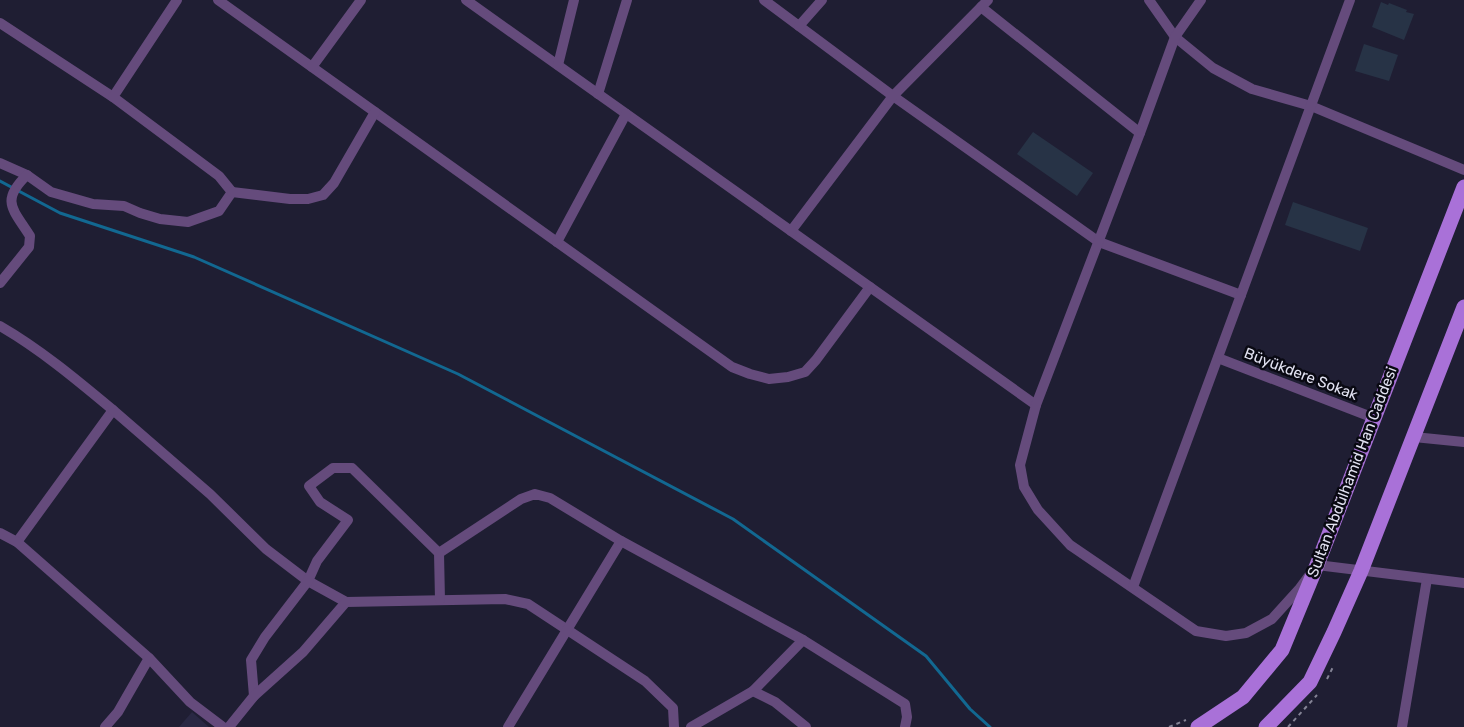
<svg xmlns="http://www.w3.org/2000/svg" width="1464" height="727" viewBox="0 0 1464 727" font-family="Rubik,sans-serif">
<rect width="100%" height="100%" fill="#1f1e33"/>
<polygon fill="#292843" points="192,712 209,727 179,727"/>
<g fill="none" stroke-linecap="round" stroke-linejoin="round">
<polyline stroke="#126891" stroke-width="3" points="0,181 60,213 194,257 458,374 733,519 926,656 970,709 990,727"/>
</g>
<g fill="#273346">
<polygon points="1381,2 1388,5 1389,3 1407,10 1406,12 1414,14 1404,40 1372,27"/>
<polygon points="1364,44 1398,55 1389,81 1355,71"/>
<polygon points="1033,132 1093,173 1077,196 1017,154"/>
<polygon points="1293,202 1368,228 1360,251 1285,225"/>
</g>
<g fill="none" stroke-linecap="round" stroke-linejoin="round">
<g stroke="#848395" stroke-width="2" stroke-dasharray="4 4" stroke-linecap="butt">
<polyline points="1327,679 1334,665"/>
<polyline points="1169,727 1186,720"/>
<polyline points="1288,727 1317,695"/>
</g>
<g stroke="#654b7c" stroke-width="10">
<polyline points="218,0 732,367 750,374 769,379 788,377 805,372 816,360 870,287"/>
<polyline points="466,0 1036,405"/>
<polyline points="764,0 893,96 1099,242 1241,295"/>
<polyline points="1149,0 1175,37 1213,68 1252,89 1311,106 1464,170"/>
<polyline points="1201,0 1175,37 1140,133 1036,405 1020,465 1024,487 1038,510 1070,545 1196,631 1226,636 1246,633 1272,619 1300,588 1317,565 1464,583"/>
<polyline points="981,7 1140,133"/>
<polyline points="0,23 113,97"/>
<polyline points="799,26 822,0"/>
<polyline points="558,65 574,0"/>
<polyline points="312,67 361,0"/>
<polyline points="598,94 627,0"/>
<polyline points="0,163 27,175 51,192 93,204 124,206 140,213 160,219 188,222 219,211 232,192 219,176 113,97 177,0"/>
<polyline points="232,192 290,199 308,199 323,195 334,183 375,112"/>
<polyline points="791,231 893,96 988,0"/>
<polyline points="557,242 626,114"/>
<path d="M0,283L29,247L30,236C13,209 0,201 27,175"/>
<path d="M0,326C40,349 77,380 113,410L17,542"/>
<polyline points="1218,358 1374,418"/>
<polyline points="113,410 210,494 266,549 308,581 346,602 505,599 528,604 645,681 673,708 674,727"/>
<polyline points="1414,437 1464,442"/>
<polyline points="0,533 17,542 149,658 190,702 223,727"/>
<polyline points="439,553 521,499 535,494 550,498 621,541 803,640 905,704 907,717 905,727"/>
<polyline points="1133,587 1350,0"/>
<polyline points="753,691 775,702 806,727"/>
<polyline points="254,696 251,660 265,637 308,581 317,561 348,520 320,502 309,486 333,468 352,468 439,553 440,600"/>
<polyline points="105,727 118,712 149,658"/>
<polyline points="229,727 254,696 303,652 346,602"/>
<polyline points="508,727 621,541"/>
<polyline points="691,727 753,691 803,640"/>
<polyline points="1402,727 1427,579"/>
</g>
<g stroke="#a971d8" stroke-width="15">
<polyline points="1198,727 1243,697 1282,650 1317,565 1464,187"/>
<polyline points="1266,727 1310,682 1334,632 1361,571 1464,307"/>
</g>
</g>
<g text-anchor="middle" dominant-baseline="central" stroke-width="5" stroke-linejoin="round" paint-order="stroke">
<g font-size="15" fill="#e1e1f0" stroke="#090912">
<text transform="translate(1301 374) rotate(21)">Büyükdere Sokak</text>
<text transform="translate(1352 472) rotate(-69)">Sultan Abdülhamid Han Caddesi</text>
</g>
</g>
</svg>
